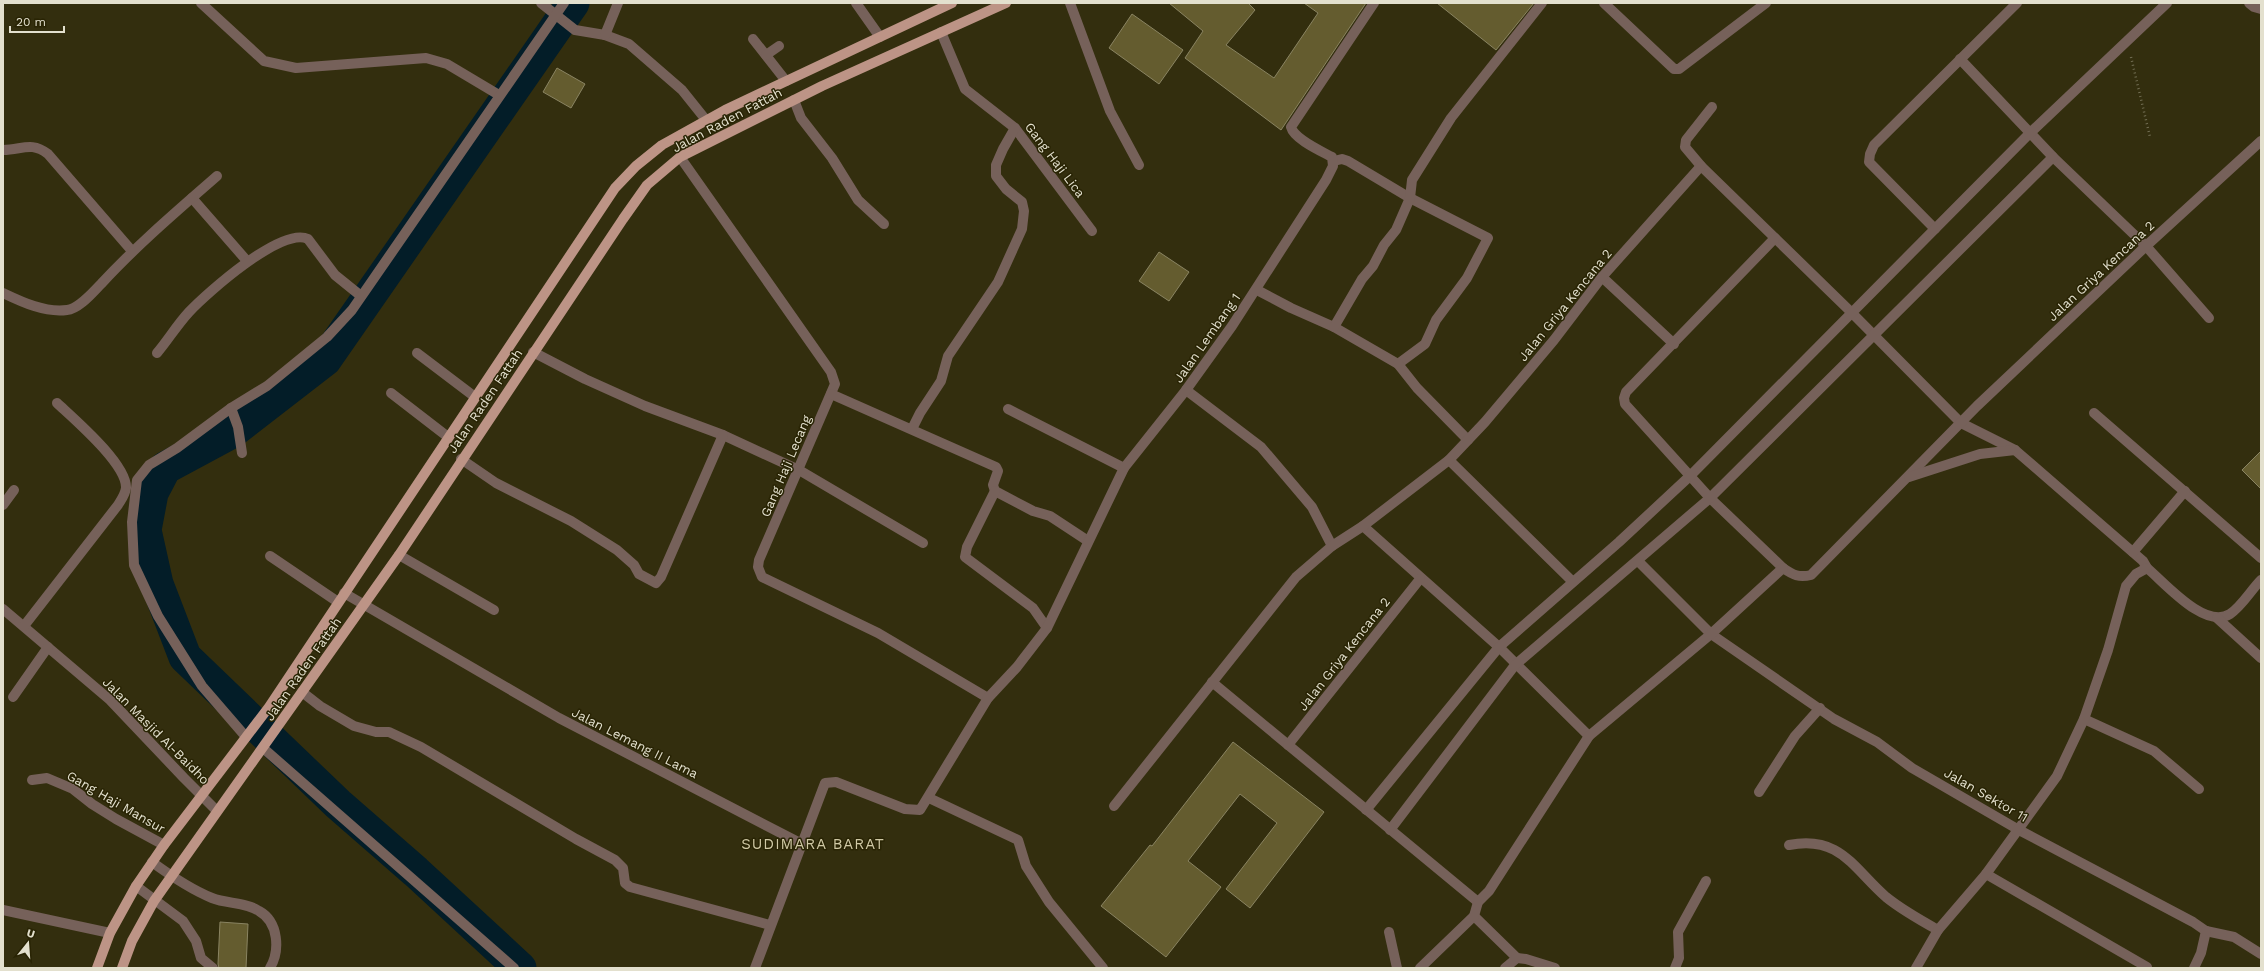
<svg xmlns="http://www.w3.org/2000/svg" width="2264" height="971" viewBox="0 0 2264 971" font-family="'Work Sans',sans-serif">
<rect width="100%" height="100%" fill="#332e0e"/>
<g fill="none" stroke-linecap="round" stroke-linejoin="round">
<polyline stroke="#031d28" stroke-width="33" points="520,968 416,872 338,804 185,657 157,584 145,530 152,493 165,468 232,432 325,360 573,3"/>
</g>
<g fill="#645c2f" stroke="#8a8462">
<polygon points="1169,3 1248,3 1255,10 1226,45 1274,78 1318,13 1304,3 1366,3 1281,130 1185,58 1203,31"/>
<polygon points="1437,3 1534,3 1496,50"/>
<polygon points="1132,14 1183,50 1159,84 1109,48"/>
<polygon points="557,68 585,84 571,108 543,92"/>
<polygon points="1159,252 1189,272 1169,301 1139,281"/>
<polygon points="2261,451 2261,489 2242,470"/>
<polygon points="1233,742 1324,812 1250,908 1226,889 1277,823 1240,794 1188,861 1221,887 1166,957 1101,906 1150,845 1152,846"/>
<polygon points="220,922 248,924 246,968 219,968 218,964"/>
</g>
<g fill="none" stroke-linecap="round" stroke-linejoin="round">
<polyline stroke="#716d52" stroke-width="2.5" stroke-dasharray="1 3" stroke-linecap="butt" points="2131,57 2150,137"/>
<g stroke="#76615a" stroke-width="10">
<polyline points="201,3 264,61 296,68 426,58 447,64 499,95"/>
<polyline points="541,3 575,30 605,35 629,44 682,90 706,120"/>
<polyline points="856,3 880,37"/>
<polyline points="1070,3 1110,111 1139,165"/>
<polyline points="1604,3 1674,69 1679,69 1766,3"/>
<polyline points="2249,3 2254,7 2261,9"/>
<polyline points="941,32 965,89 1015,128 1092,231"/>
<polyline points="605,35 618,3"/>
<polyline points="753,39 786,81"/>
<polyline points="766,55 779,46"/>
<polyline points="1960,59 2053,157 2146,246 2209,318"/>
<polyline points="794,100 801,118 832,158 858,200 884,224"/>
<path d="M1712,107L1686,140L1685,147L1701,166L1851,312L1961,423L2015,450L2143,561L2147,568C2165,583 2205,630 2230,614C2242,606 2251,590 2261,580"/>
<path d="M3,150C22,150 31,141 48,154L132,251"/>
<polyline points="680,157 831,372 835,384 759,560 758,567 762,577 878,633 988,698"/>
<polyline points="1334,161 1342,159 1348,161 1410,198 1488,238 1467,278 1436,320 1425,344 1398,364"/>
<polyline points="192,198 247,261"/>
<polyline points="1935,229 1869,162 1870,154 1874,145 2017,3"/>
<path d="M1775,238L1626,392L1624,398L1625,404L1710,498L1783,568C1793,575 1799,578 1811,575L1977,406L2146,246L2261,141"/>
<polyline points="1602,277 1674,344"/>
<polyline points="1257,290 1291,308 1334,327 1398,364 1417,388 1468,440"/>
<path d="M3,293C22,302 45,313 67,310C79,309 93,292 101,284C137,245 177,211 217,176"/>
<polyline points="1334,327 1362,279 1373,266 1384,245 1396,230 1410,198 1412,180 1451,118 1542,3"/>
<polyline points="533,352 585,379 645,406 723,435 799,470 923,543"/>
<path d="M157,353C168,340 177,325 189,312C207,293 282,226 308,239L335,275L361,296"/>
<polyline points="417,353 475,397"/>
<polyline points="1186,390 1261,447 1312,507 1332,546"/>
<polyline points="391,393 448,437"/>
<polyline points="831,394 996,467 998,471 993,485 995,491 1033,511 1050,516 1088,541"/>
<polyline points="231,408 238,427 242,453"/>
<polyline points="1008,409 1124,468"/>
<polyline points="2094,413 2261,558"/>
<polyline points="912,429 920,413 941,381 948,356 998,282 1022,229 1024,211 1022,202 1006,189 996,176 996,165 1003,149 1015,128"/>
<polyline points="461,459 496,483 571,521 617,550 634,565 639,574 656,583 661,577 723,435"/>
<polyline points="1449,460 1572,581"/>
<polyline points="1909,477 1980,454 2015,450"/>
<polyline points="995,491 967,547 965,557 1033,608 1047,628"/>
<polyline points="3,505 14,490"/>
<polyline points="1363,526 1499,647 1589,736"/>
<polyline points="2133,552 2185,491"/>
<polyline points="399,555 494,610"/>
<polyline points="270,556 338,602"/>
<polyline points="1638,561 1711,634 1834,719 1877,742 1912,768 2019,830 2193,922 2206,931 2234,937 2261,954"/>
<polyline points="344,593 559,718 802,844"/>
<polyline points="3,609 110,700 184,778 217,811"/>
<polyline points="2217,618 2261,658"/>
<path d="M24,626L118,505C121,500 125,495 126,488C127,464 74,419 57,403"/>
<polyline points="1212,682 1478,902"/>
<polyline points="302,692 320,706 354,726 376,732 389,732 421,747 576,839 615,860 623,868 625,883 630,887 770,925"/>
<polyline points="13,697 48,647"/>
<polyline points="2084,719 2154,751 2199,789"/>
<polyline points="246,737 202,686 158,616 134,565 132,522 137,480 149,465 177,448 231,408 267,386 327,337 352,310 564,3"/>
<polyline points="1288,745 1420,579"/>
<polyline points="263,748 514,968"/>
<polyline points="32,780 47,778 73,789 92,804 116,819 164,845"/>
<polyline points="1759,792 1795,736 1820,708"/>
<polyline points="929,798 1018,840 1026,866 1049,902 1103,968"/>
<polyline points="1114,806 1296,577 1332,546 1363,526 1449,460 1485,422 1554,340 1602,277 1701,166"/>
<polyline points="1366,810 1499,647 1619,542 1691,475 2030,133 2167,3"/>
<polyline points="1390,830 1515,665 1710,498 2053,157"/>
<path d="M1789,845C1840,835 1853,868 1886,897C1902,910 1920,920 1938,930"/>
<path d="M152,862C171,876 190,889 212,898C227,904 246,902 259,911C279,922 280,951 270,968"/>
<polyline points="1986,874 2147,967"/>
<polyline points="136,886 183,921 196,941 201,958 213,968"/>
<polyline points="3,910 110,933"/>
<polyline points="1474,916 1517,958"/>
<polyline points="1389,932 1397,968"/>
<path d="M755,968L825,783L836,782L905,809L920,810L988,698L1017,667L1047,628L1124,468L1186,390L1232,326L1326,180L1333,166L1332,157C1321,151 1294,139 1291,127L1374,3"/>
<polyline points="1420,968 1474,916 1478,902 1489,891 1589,736 1711,634 1783,568"/>
<polyline points="1505,968 1517,958 1526,959 1555,968"/>
<polyline points="1675,968 1679,958 1678,932 1706,881"/>
<polyline points="1916,968 1938,930 1986,874 2057,776 2084,719 2108,650 2126,586 2136,574 2147,568"/>
<polyline points="2194,968 2201,953 2206,931"/>
</g>
<g stroke="#bd9486" stroke-width="10">
<polyline points="97,968 110,933 136,886 164,845 269,707 615,188 636,166 662,145 725,110 952,3"/>
<polyline points="122,968 132,941 154,901 399,555 623,219 647,185 680,157 822,86 1006,3"/>
</g>
</g>
<g text-anchor="middle" dominant-baseline="central" stroke-width="3" stroke-linejoin="round" paint-order="stroke">
<g font-size="13" fill="#e3e0ce" stroke="#292404">
<text transform="translate(727 120) rotate(-28)">Jalan Raden Fattah</text>
<text transform="translate(1055 160) rotate(53)">Gang Haji Lica</text>
<text transform="translate(2101 271) rotate(-43)">Jalan Griya Kencana 2</text>
<text transform="translate(1565 305) rotate(-51)">Jalan Griya Kencana 2</text>
<text transform="translate(1207 338) rotate(-55)">Jalan Lembang 1</text>
<text transform="translate(485 401) rotate(-56)">Jalan Raden Fattah</text>
<text transform="translate(786 466) rotate(-67)">Gang Haji Lecang</text>
<text transform="translate(1344 654) rotate(-52)">Jalan Griya Kencana 2</text>
<text transform="translate(303 669) rotate(-55)">Jalan Raden Fattah</text>
<text transform="translate(156 731) rotate(45)">Jalan Masjid Al-Baidho</text>
<text transform="translate(635 743) rotate(27)">Jalan Lemang II Lama</text>
<text transform="translate(1986 795) rotate(30)">Jalan Sektor 11</text>
<text transform="translate(116 802) rotate(30)">Gang Haji Mansur</text>
</g>
<g font-size="15" letter-spacing="1" fill="#d0c9a5" stroke="#292404">
<text x="813" y="844">SUDIMARA BARAT</text>
</g>
</g>
<rect width="2264" height="971" fill="none" stroke="#e3e0ce" stroke-width="8"/>
<g transform="translate(28 943) rotate(17)" stroke="#292404" stroke-width="3" paint-order="stroke">
<path d="M0-3L7 15L0 10L-7 15Z" fill="#e3e0ce"/>
<text y="-6" font-size="11" font-weight="bold" text-anchor="middle" fill="#e3e0ce">U</text>
</g>
<path d="M10 26v6h54v-6" fill="none" stroke="#e3e0ce" stroke-width="2"/>
<text x="16" y="26" font-size="12" fill="#e3e0ce" stroke="#292404" stroke-width="3" paint-order="stroke">20 m</text>
</svg>
